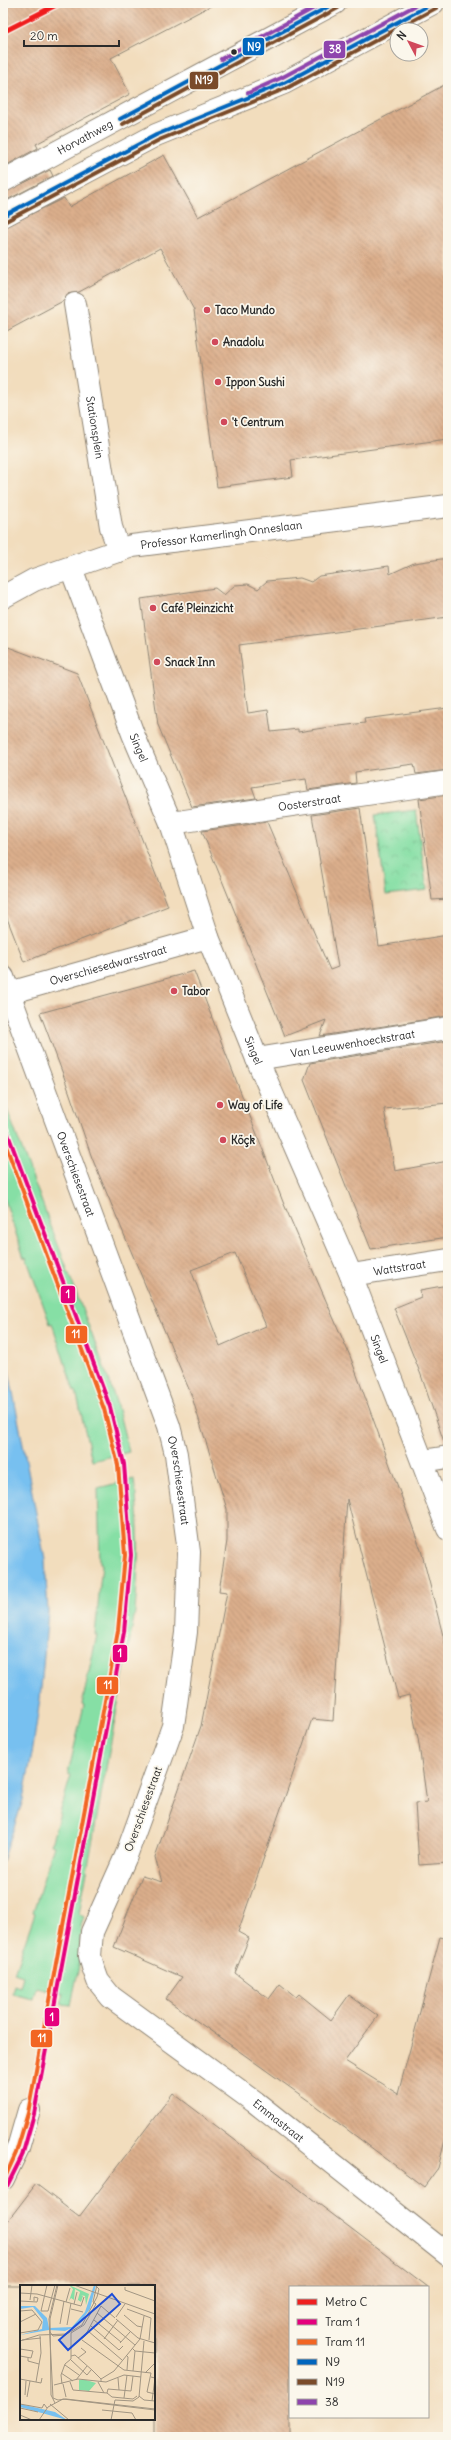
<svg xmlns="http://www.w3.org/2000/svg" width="451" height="2440" viewBox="0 0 451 2440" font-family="Delius,sans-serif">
<defs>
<pattern id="park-crowns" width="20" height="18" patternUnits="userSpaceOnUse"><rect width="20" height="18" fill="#86dfa5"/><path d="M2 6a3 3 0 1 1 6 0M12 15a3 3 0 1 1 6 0" fill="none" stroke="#74c08e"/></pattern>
<pattern id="building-back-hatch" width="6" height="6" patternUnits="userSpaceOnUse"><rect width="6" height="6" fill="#dcaf8c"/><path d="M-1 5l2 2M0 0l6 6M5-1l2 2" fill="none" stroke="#b38f73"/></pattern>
</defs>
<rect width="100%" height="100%" fill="#fbf7ec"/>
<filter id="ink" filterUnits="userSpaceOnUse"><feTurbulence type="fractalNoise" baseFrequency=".025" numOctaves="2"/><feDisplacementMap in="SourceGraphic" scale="8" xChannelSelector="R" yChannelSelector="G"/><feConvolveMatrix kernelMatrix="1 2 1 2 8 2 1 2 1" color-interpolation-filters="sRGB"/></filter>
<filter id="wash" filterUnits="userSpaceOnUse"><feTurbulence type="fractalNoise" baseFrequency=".012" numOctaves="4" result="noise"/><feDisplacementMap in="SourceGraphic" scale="16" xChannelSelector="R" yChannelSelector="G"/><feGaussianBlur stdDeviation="0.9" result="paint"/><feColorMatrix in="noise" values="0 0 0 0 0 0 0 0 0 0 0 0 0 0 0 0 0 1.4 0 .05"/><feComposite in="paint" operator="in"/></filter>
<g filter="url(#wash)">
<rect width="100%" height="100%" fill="#f2ddbd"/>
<g fill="#86dfa5" stroke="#588568">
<polygon points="3,1099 103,1364 116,1402 129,1452 92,1461 76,1391 74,1391 52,1323 50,1324 26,1257 24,1258 3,1194"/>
<path d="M134,1479C140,1524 139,1567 135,1612L79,1914L84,1917L81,1926L79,1966L71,2005L61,2004L63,1993L36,1987L33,1999L12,1994L14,1985L20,1987L23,1976L14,1973L35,1913L33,1912L54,1845L51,1844L71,1775L68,1774L84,1705L82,1704L97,1635H95L102,1564L100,1563L98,1488Z"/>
</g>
<polygon fill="url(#park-crowns)" stroke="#588568" points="416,810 427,890 386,895 375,815"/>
<polygon fill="#77c0f0" stroke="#51768e" points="3,1340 45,1560 48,1612 40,1699 32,1754 23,1800 3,1861"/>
<g id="blocks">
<g fill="url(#building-back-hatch)" fill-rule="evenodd">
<polygon points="3,3 216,3 111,58 130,94 36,144 38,148 3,167"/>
<polygon points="448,83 448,439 291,460 293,477 217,487 194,310 160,248 79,292 67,294 63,301 3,333 3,228 64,198 69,207 164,155 198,217"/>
<polygon points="50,170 53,176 3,202 3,193"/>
<polygon points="448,558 448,617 239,645 248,713 268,710 271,732 298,729 298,732 323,728 365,723 364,719 448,708 448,770 416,774 414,764 355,772 356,783 308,790 306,779 252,787 256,798 192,807 158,725 141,599 215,588 224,595 235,585 248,584 258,589 267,581 300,578 311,582 319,576 389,566 390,574 414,563"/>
<polygon points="3,645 77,673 168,906 24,962 3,908"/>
<polygon points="448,795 448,899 432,900 419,799"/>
<polygon points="360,808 379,946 448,935 448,1016 320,1036 326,1020 285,1036 202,831 267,822 330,970 338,967 312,815"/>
<path d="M194,971L283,1202L350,1356L421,1550L448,1655V1863L419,1865L415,1803L427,1802L418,1738L409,1695L398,1698L347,1499L333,1721L312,1719L238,1932L249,1938L235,1973L269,1999L280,1984L296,1997L299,1994L331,2020L349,1995L378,2016L345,2061L398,2094L440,1937L448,1939V2128L438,2168L424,2187L309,2101L166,1999L182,1977L114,1947L142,1876L162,1882L155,1857L201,1726L227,1592L219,1591L227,1541V1509L191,1394L92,1158L63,1074L40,1013ZM235,1253L266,1326L220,1346L191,1270Z"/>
<polygon points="448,1041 448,1103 384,1109 395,1171 448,1161 448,1237 371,1249 304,1080 310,1063"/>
<polygon points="448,1285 448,1442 444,1442 421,1375 394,1308 421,1297 420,1290"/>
<polygon points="173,2093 428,2287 290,2287 290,2437 154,2437 154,2286 3,2286 3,2227 36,2184 79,2217"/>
</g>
</g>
</g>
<g filter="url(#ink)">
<use href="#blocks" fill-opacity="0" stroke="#8e8474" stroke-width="1"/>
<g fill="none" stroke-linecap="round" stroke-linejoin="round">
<g stroke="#8e8474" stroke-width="24">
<g id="pedestrian">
<path id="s1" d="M75,304L111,527L119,551"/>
</g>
</g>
<g stroke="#8e8474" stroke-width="24">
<g id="minor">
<path id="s2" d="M71,568L133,734L171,823L208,937L257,1059L351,1275L448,1529"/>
<path id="s3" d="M3,597L34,580L132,546L448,506"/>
<path id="s4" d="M171,823L448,782"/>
<path id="s5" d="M3,977L169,1426L176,1454L189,1552L186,1632L173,1726L126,1856L92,1932L90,1956L93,1967L98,1981L111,1997L255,2102L448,2255"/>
<path id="s6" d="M9,993L208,937"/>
<path id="s7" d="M257,1059L448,1028"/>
<path id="s8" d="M351,1275L448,1260"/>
<polyline points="423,1461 448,1457"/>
<polyline points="3,2179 18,2148 29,2110"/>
</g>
</g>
<g stroke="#8e8474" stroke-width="24">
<g id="secondary">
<path id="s9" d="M3,181L335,3"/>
<polyline points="3,216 156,135 284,83 433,3"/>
</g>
</g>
<use href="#pedestrian" stroke="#fff" stroke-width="22"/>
<use href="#minor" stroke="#fff" stroke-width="22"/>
<use href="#secondary" stroke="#fff" stroke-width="22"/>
<g stroke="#fbf7ec" stroke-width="7">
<g id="bus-1">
<polyline points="120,119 335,3"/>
<polyline points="3,216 156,135 284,83 433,3"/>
</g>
</g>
<g stroke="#fbf7ec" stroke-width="7">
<g id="bus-2">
<polyline points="123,124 338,8"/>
<polyline points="6,221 159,140 287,88 436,8"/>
</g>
</g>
<g stroke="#fbf7ec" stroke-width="7">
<g id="bus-3">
<polyline points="221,59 323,3"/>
<polyline points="248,93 281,78 420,3"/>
</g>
</g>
<use href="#bus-1" stroke="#0065bd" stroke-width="4"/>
<use href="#bus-2" stroke="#7a4b2a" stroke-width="4"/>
<use href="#bus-3" stroke="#8e44ad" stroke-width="4"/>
<g stroke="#fbf7ec" stroke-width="7">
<polyline id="tram-1" points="3,1121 110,1407 124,1464 131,1555 124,1632 34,2114 22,2156 3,2194"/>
</g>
<g stroke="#fbf7ec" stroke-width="7">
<polyline id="tram-2" points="3,1138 104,1409 118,1465 125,1555 118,1631 28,2113 16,2153 3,2182"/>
</g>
<use href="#tram-1" stroke="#e5007d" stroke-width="4"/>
<use href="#tram-2" stroke="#f26522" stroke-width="4"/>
<g stroke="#fbf7ec" stroke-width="8">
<polyline id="metro-1" points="3,32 60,3"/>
</g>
<use href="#metro-1" stroke="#ef1f1f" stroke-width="5"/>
</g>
</g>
<circle fill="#2b2b2b" stroke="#fbf7ec" stroke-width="1.5" cx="234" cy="52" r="3.5"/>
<g fill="#d1495b" stroke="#fbf7ec" stroke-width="1.5">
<circle cx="207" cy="310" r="4"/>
<circle cx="215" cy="342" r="4"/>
<circle cx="218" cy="382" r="4"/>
<circle cx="224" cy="422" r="4"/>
<circle cx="153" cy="608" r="4"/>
<circle cx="157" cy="662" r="4"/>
<circle cx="174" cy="991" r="4"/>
<circle cx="220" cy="1105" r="4"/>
<circle cx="223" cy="1140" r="4"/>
</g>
<g text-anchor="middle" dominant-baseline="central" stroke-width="3.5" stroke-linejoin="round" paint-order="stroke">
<g font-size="11" fill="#2b2b2b" stroke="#fbf7ec">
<text stroke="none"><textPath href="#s9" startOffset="93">Horvathweg</textPath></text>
<text stroke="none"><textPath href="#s1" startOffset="125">Stationsplein</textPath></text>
<text stroke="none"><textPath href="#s3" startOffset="229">Professor Kamerlingh Onneslaan</textPath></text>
<text stroke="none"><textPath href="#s2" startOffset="192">Singel</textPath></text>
<text stroke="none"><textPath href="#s4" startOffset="140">Oosterstraat</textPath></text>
<text stroke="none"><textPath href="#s6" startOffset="103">Overschiesedwarsstraat</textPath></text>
<text stroke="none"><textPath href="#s7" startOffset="97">Van Leeuwenhoeckstraat</textPath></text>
<text stroke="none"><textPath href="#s2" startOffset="516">Singel</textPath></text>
<text stroke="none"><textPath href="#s5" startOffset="210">Overschiesestraat</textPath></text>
<text stroke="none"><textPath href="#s8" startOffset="49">Wattstraat</textPath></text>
<text stroke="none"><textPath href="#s2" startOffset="840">Singel</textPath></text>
<text stroke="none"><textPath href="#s5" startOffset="534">Overschiesestraat</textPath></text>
<text transform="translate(143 1809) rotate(-70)">Overschiesestraat</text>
<text stroke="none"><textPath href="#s5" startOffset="1282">Emmastraat</textPath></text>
</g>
<g font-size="11" font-weight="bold" fill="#2b2b2b" stroke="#fbf7ec" text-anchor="start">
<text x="215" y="310">Taco Mundo</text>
<text x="223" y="342">Anadolu</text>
<text x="226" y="382">Ippon Sushi</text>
<text x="232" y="422">'t Centrum</text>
<text x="161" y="608">Café Pleinzicht</text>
<text x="165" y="662">Snack Inn</text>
<text x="182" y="991">Tabor</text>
<text x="228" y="1105">Way of Life</text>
<text x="231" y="1140">Köçk</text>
</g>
</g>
<g transform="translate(20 2285)">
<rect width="135" height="135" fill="#f2ddbd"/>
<path d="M49,0L69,9L66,20L65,11L61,10L63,11L61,17L58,15L57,18L60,7L55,4L54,15L51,13L49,16L53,4ZM59,95H66L76,98L69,106L59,105Z" fill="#86dfa5"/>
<path d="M74,0H76L70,24L58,40L45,46L29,45L0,50L22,44L23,35L13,22L0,24V21H15L27,33L29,43L52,42L65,27ZM0,119L35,127L47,135L0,122Z" fill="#77c0f0"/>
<path fill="none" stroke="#a29683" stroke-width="1" d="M27,0L21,26H28L35,0M37,0L29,34L33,113L38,115L46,114L135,124M54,0L135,29M105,2V5L135,16M0,8L17,9L61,21L64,12M10,15L12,0M0,16L17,17L18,13L14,12V16M46,17L50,3M54,19L57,7M76,19L73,17L77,0M81,21L95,33M51,24L63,27M107,24L131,33L129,55M0,26L12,25L22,37L18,45L0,48M77,28L115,60M104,30L117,41L122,42M96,32L105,19M96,34L118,53L135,58M74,35L101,57M0,37L16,29M40,39L44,16M47,40L51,18M71,41L99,65L103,61M68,46L102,75M30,47L33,51L45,50L62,40L77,12L79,4L75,0M84,54L98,35M120,54L124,31M2,55L21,53M62,55L104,85L131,88L127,107L135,109M0,56L19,50L47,49M100,58L110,47M52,61L65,51L81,21M112,63L115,66L135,68M0,64L13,66L11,73L0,71M106,70L108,72L107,85M51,71L55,70L72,85M8,73V76L19,79M58,73L66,67L61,63M51,75L67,90L71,85M45,80L59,90M72,85L81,94M113,86L115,66M41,88L53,96M125,88L135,78M131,92L135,93L132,116M98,93L99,105M0,94L21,98L22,93M56,95L67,81M16,97L21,68L20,51M50,97L53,105L87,108M78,97L84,108M81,97V94L94,86L120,54M42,99L41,90L45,79L51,74V48L64,40L76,19M43,99L46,112M34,100L58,94L86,97L104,90L121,92M87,108L88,104L111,106L113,91M87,108L92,112L113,114L117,111M5,110L6,96M119,111L124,115L135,116M7,112L10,96M104,113L107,90M35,118L31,110L30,34L38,0M0,119L22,123L24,119L27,123M30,119L49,135M0,123L18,127M82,125L112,128L116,135M0,130L12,135M19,135L28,122L43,114L135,125M91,135L95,115L113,116L119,112L124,56"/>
<path fill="#1d4ed8" fill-opacity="0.15" stroke="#1d4ed8" stroke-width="2" d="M92,9L100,19L48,65L39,55Z"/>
<rect width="135" height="135" fill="none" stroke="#2b2b2b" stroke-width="2"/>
</g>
<g stroke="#fbf7ec" stroke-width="1.5">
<rect x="242" y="37" width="23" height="19" rx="4" fill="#0065bd"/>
<rect x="323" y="40" width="23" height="19" rx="4" fill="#8e44ad"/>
<rect x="189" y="71" width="30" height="19" rx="4" fill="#7a4b2a"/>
<rect x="60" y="1285" width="16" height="19" rx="4" fill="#e5007d"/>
<rect x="65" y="1325" width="23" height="19" rx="4" fill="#f26522"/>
<rect x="112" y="1644" width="16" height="19" rx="4" fill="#e5007d"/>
<rect x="96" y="1676" width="23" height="19" rx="4" fill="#f26522"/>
<rect x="44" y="2007" width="16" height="20" rx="4" fill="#e5007d"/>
<rect x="30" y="2029" width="23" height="19" rx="4" fill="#f26522"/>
</g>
<g font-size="11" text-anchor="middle" font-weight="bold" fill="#fff">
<text x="254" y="51">N9</text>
<text x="335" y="53">38</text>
<text x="204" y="84">N19</text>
<text x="68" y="1298">1</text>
<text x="76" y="1338">11</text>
<text x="120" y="1657">1</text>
<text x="108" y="1689">11</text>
<text x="52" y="2021">1</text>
<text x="42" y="2042">11</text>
</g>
<rect width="451" height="2440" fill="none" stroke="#fbf7ec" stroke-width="16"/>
<rect x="289" y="2286" width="140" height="132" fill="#fbf7ec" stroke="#a8a59f"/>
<rect x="297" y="2299" width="20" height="6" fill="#ef1f1f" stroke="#a8a59f"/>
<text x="325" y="2306" font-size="12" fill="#2b2b2b">Metro C</text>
<rect x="297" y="2319" width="20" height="6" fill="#e5007d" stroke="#a8a59f"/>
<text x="325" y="2326" font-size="12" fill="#2b2b2b">Tram 1</text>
<rect x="297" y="2339" width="20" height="6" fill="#f26522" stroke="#a8a59f"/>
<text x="325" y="2346" font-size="12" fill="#2b2b2b">Tram 11</text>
<rect x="297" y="2359" width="20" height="6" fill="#0065bd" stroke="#a8a59f"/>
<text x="325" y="2366" font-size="12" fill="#2b2b2b">N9</text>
<rect x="297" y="2379" width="20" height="6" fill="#7a4b2a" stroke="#a8a59f"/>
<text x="325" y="2386" font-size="12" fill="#2b2b2b">N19</text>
<rect x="297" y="2399" width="20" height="6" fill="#8e44ad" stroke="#a8a59f"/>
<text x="325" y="2406" font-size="12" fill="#2b2b2b">38</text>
<g transform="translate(409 42) rotate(311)"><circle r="19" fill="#fbf7ec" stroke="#a8a59f"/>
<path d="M0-3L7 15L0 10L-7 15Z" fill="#d1495b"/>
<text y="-6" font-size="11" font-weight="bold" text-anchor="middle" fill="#2b2b2b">N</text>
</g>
<path d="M24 40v6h95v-6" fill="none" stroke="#2b2b2b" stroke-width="2"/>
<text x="30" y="40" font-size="12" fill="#2b2b2b" stroke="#fbf7ec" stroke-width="3" paint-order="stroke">20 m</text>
</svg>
